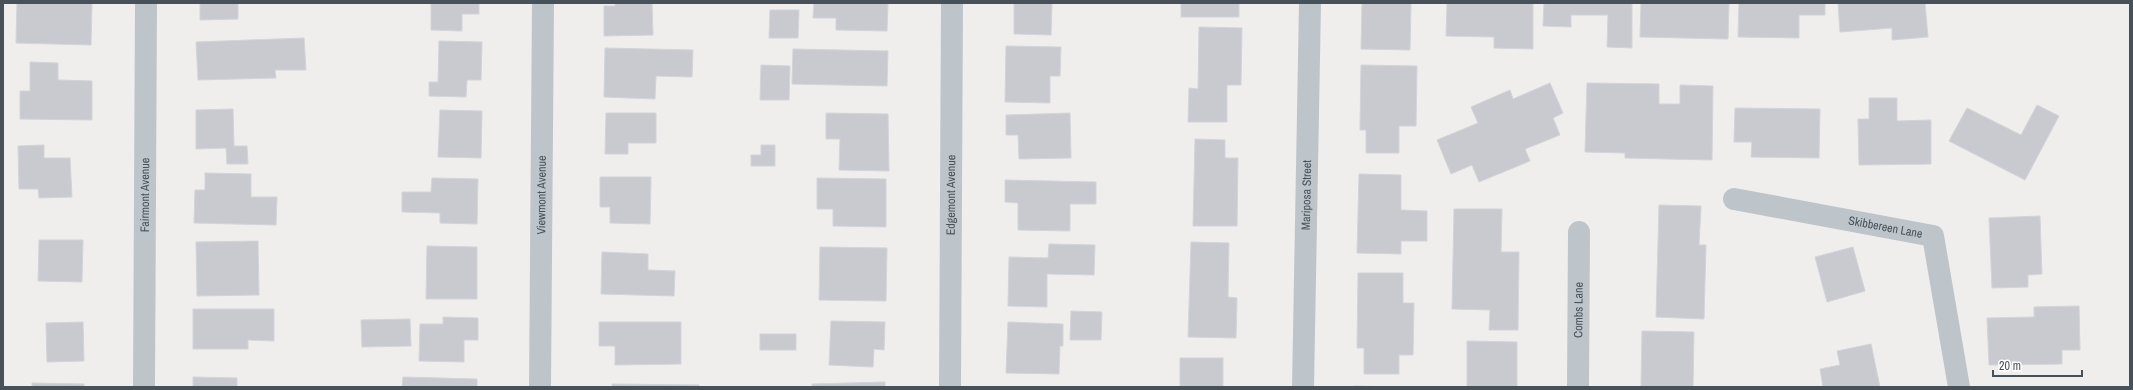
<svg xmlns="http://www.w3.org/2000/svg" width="2133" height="390" viewBox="0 0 2133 390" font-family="'Archivo Narrow',sans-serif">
<rect width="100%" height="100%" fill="#f0eded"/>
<g fill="#c8cad0" stroke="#d2d4d8">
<polygon points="17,3 92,3 91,45 16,43"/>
<polygon points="200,3 238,3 238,19 200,20"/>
<polygon points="431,3 479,3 479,14 462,14 462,31 431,30"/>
<polygon points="615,3 652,3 653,35 604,36 604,6 615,6"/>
<polygon points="814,3 888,3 887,31 836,30 836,18 813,18"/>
<polygon points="1014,3 1052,3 1051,35 1014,34"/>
<rect x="1181" y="3" width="58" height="14"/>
<polygon points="1362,3 1411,3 1410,50 1361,49"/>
<polygon points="1447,3 1533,3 1533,49 1494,48 1494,37 1446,36"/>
<polygon points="1544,3 1632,3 1632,48 1607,47 1608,15 1571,15 1571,27 1543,26"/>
<polygon points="1641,3 1729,3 1728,39 1640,37"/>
<polygon points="1739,3 1825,3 1825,15 1799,15 1799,38 1738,37"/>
<polygon points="1838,3 1925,3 1928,37 1892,40 1892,28 1840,32"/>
<polygon points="770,10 799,10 798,38 769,38"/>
<polygon points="1199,27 1242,28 1241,85 1227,85 1227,122 1188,122 1189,88 1198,89"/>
<polygon points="304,38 306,70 275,70 276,78 198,80 196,42"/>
<polygon points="439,41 482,42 481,80 467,80 466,97 429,96 429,82 438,82"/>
<polygon points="1006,46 1061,47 1060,76 1050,76 1050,103 1005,102"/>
<polygon points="605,48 693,50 692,77 656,76 655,99 604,97"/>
<polygon points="793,49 888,51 887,86 792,84"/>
<polygon points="30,62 58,63 58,80 92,81 92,120 20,119 20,91 30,91"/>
<polygon points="761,65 790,66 789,100 760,100"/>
<polygon points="1361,65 1417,66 1416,126 1399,126 1399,153 1366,153 1366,130 1360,130"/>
<polygon points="1550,83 1563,113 1553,118 1560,135 1525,149 1530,161 1479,182 1472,165 1451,174 1437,140 1478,123 1471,107 1510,90 1513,99"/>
<polygon points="1587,83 1659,84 1659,104 1680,104 1680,85 1713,86 1712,160 1625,158 1625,153 1585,152"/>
<polygon points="1869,98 1897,98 1897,121 1931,120 1931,164 1859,165 1858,119 1869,119"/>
<polygon points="2037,105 2059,116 2025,180 1949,141 1967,108 2021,135"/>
<polygon points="1735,108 1820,109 1819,158 1751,157 1752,142 1734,142"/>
<polygon points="233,109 234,146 247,146 248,164 227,164 226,148 196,149 196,110"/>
<polygon points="440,110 482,111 481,158 438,157"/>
<polygon points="606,113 656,113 656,143 628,143 628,154 605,154"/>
<polygon points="826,113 888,114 889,171 839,170 840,139 826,139"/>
<polygon points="1070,113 1071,158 1019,159 1018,135 1006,135 1006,115"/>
<polygon points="1195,139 1225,140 1225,158 1238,158 1237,226 1193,226"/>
<polygon points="44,145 44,158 70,158 72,197 39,198 38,189 19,189 18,146"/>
<polygon points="761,145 775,145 775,166 751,166 751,155 761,155"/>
<polygon points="205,173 251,174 251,197 277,197 276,225 194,223 195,190 205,190"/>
<polygon points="1359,174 1401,175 1401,210 1427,211 1427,241 1401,241 1401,254 1357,253"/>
<polygon points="600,177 651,177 650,224 610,223 610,207 600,207"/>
<polygon points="432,178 478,179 477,224 440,223 440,213 402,212 402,192 431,192"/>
<polygon points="817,178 886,179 886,227 833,226 833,209 817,209"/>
<polygon points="1005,180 1096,182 1096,204 1070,204 1070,231 1018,230 1018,203 1005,202"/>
<polygon points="1659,205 1701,206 1699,245 1706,245 1704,319 1656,317"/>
<polygon points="1454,209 1502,209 1501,252 1519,252 1518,330 1489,330 1490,310 1452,309"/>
<polygon points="2040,216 2042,274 2028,275 2028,287 1992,288 1989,218"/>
<polygon points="39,240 83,240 82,282 38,281"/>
<polygon points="258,241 259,295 197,296 196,242"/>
<polygon points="1191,242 1229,243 1228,297 1237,298 1236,338 1188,337"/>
<polygon points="1049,244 1095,245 1094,275 1047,274 1047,307 1008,306 1009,257 1048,258"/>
<polygon points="427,246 477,247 477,299 426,299"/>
<polygon points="820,247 887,248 886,301 819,300"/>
<polygon points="1853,247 1865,291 1827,302 1815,257"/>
<polygon points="602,252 648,254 648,270 675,271 674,296 601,294"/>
<polygon points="1358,273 1403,273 1403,303 1414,303 1413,355 1399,355 1399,374 1364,374 1364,348 1357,348"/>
<polygon points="2079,306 2080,350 2062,350 2062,364 1989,365 1987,318 2034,317 2034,307"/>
<polygon points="193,309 274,309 274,341 248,340 248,349 193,349"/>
<polygon points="1071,311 1102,312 1101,340 1070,340"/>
<polygon points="443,317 478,318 478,340 464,340 464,362 419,361 420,324 443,324"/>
<polygon points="410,319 411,346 362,347 361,320"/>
<polygon points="831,321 885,322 884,350 874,349 873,367 829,365"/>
<polygon points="83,322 84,361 47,362 46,323"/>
<polygon points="599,322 681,322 681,364 615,365 615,346 599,346"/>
<polygon points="1008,322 1063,324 1063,346 1060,346 1059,374 1006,373"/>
<polygon points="1642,331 1694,332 1693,387 1641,387"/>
<rect x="760" y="334" width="36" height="16"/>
<polygon points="1467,341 1517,342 1517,387 1467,387"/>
<polygon points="1871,344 1880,387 1823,387 1820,369 1840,365 1837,351"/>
<rect x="1180" y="358" width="43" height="29"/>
<polygon points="193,377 237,378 237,387 193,387"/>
<polygon points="403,377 477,379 477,387 402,387"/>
<polygon points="885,382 885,387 812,387 812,384"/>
<polygon points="32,383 84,384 84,387 32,387"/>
<polygon points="612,384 699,385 699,387 612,387"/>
<polygon points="1354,386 1395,387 1354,387"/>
</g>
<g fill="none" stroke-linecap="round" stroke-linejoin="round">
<g stroke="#bdc5cb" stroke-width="22">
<path id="s1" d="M1734,199L1933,236L1959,387"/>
<path id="s2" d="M144,387L146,3"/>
<path id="s3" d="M540,387L543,3"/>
<path id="s4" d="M950,387L952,3"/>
<path id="s5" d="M1303,387L1310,3"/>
<path id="s6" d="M1578,387L1579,232"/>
</g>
</g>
<g text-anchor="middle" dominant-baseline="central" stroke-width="3" stroke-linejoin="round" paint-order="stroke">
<g font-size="12" fill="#475159" stroke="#fff">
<text stroke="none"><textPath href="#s2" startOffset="192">Fairmont Avenue</textPath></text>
<text stroke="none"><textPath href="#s3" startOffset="192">Viewmont Avenue</textPath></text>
<text stroke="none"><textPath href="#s4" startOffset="192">Edgemont Avenue</textPath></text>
<text stroke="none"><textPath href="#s5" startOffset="192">Mariposa Street</textPath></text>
<text stroke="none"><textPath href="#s1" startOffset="154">Skibbereen Lane</textPath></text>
<text stroke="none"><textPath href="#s6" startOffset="77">Combs Lane</textPath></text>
</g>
</g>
<rect width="2133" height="390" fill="none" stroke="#475159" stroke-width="8"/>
<path d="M1993 370v6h89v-6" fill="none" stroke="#475159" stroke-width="2"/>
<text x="1999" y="370" font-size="12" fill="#475159" stroke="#ffffff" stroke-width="3" paint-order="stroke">20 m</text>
</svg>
